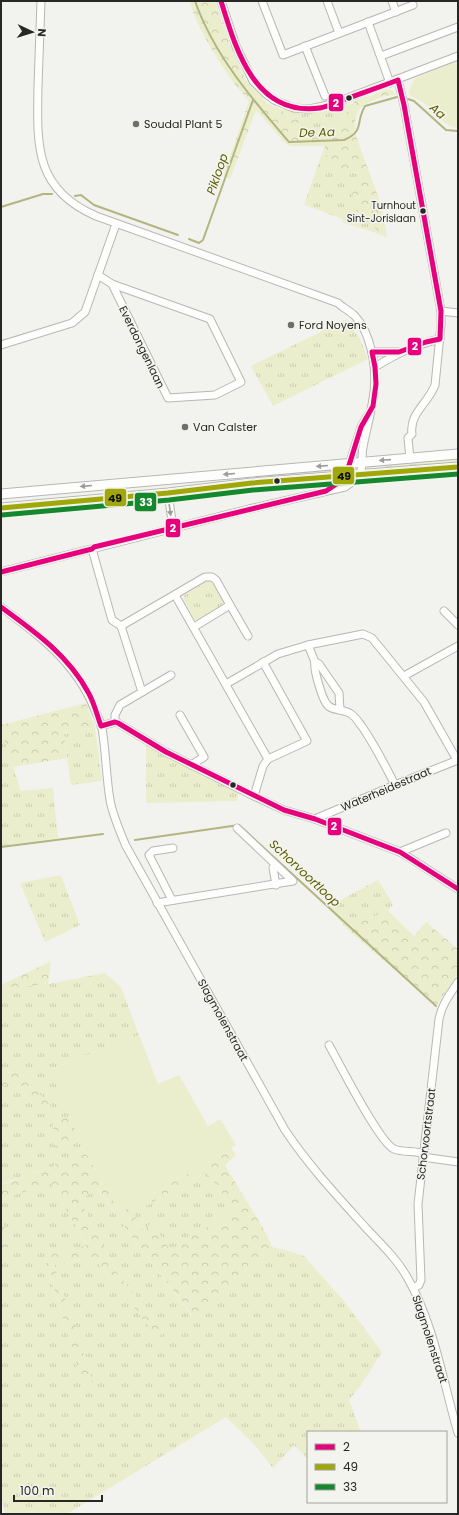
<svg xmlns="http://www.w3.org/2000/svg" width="459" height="1515" viewBox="0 0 459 1515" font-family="Poppins,sans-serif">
<defs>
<pattern id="grass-tufts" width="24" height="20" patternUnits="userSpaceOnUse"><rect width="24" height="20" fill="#ebeecc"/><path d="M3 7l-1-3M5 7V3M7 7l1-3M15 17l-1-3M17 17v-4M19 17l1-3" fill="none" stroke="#caccaf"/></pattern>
<pattern id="forest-crowns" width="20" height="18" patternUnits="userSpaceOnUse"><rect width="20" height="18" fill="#ebeecc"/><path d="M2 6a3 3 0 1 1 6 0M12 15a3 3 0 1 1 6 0" fill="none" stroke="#caccaf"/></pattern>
</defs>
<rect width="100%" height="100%" fill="#f2f3ee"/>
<g fill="url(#grass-tufts)">
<path d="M347,103V105L353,104C344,119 338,125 321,131L297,120L289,119L282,110L283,108C304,116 326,111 347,103Z"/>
<path d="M322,153L327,155L329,158L354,173H358L361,177L362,185L359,189L354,209C358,213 359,216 362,219C367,225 373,224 379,234L342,222L343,219L304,205Z"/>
<polygon points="347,319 360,339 368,359 273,406 251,366"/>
<polygon points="458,457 458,463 386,469 386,466 434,462 443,458"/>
<polygon points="208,581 214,582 224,601 222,607 200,620 195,620 184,600 184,595"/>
<polygon points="95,727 102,781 71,785 64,734"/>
<polygon points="1,730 21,791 53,788 58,838 1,846"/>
<polygon points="146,745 239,793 237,801 146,803"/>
<polygon points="61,875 80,925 45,942 20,883"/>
<polygon points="378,880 393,904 388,911 346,928 328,907"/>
<polygon points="105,973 121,987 139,1035 51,1069 70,1116 53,1122 54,1148 81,1139 83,1148 52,1167 1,1184 1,1088 12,1080 41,1114 51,1106 2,1069 1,1070 1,989 48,984"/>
<polygon points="206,1172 235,1210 170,1251 152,1223 143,1230 133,1213"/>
<polygon points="51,1183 87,1246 44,1256 83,1385 92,1382 54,1265 93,1257 158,1337 164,1331 117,1273 79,1200 97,1188 129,1233 192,1316 272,1247 289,1251 304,1256 343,1300 382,1352 361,1385 349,1400 361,1432 308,1432 308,1459 294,1445 273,1468 254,1444 226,1417 67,1514 5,1514 1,1497 1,1247 13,1243 1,1220 1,1199"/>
</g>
<g fill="url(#forest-crowns)" fill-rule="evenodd">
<path d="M190,1H215L229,42L246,80L267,103L282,110L289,119L311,121L314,127L322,131C341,124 345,116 356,99L370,96L387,89L393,91L396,95C388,95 381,97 374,100C354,108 354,117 356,136L382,207L387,237L379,234L376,229L362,220L361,215L354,209L352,203L353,192L362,185L361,177L358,173C348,172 339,170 332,162C328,158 328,155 322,153L325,146H291L286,144L256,110L230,179L223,176L249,101C243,93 236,87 231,79C219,62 193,21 190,1Z"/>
<polygon points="86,703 95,727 64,734 67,758 13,767 1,730 1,725"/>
<polygon points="388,911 414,936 426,922 458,949 458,973 436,1006 346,928"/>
<polygon points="51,961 48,984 1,989 1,985"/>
<polygon points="2,1069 17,1069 51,1106 41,1114 12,1080 1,1088"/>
<polygon points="70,1116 74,1127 81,1139 54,1149 53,1122"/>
<path d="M83,1148L120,1213L231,1148L236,1155L225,1165L267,1235L272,1247L193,1316L129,1233L98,1188L80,1200L117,1273L164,1331L158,1338L93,1257L54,1265L93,1382L83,1385L44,1256L87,1245L51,1184L1,1199V1185L52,1167ZM206,1172L235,1210L170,1250L152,1223L143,1230L133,1213Z"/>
<polygon points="1,1220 13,1243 1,1248"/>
</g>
<g fill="#ebeecc">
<path d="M458,61V128C442,126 435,111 423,102C418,99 413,98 409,94L410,88L415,78Z"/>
<polygon points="139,1035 158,1084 179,1075 208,1126 220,1119 236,1145 120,1213 83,1148 81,1139 74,1127 51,1069"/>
</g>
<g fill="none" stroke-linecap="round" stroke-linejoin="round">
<g stroke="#b3b580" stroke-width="2">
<path d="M195,1C214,55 252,99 289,142L344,140C365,131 355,123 365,106L397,97"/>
<polyline points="408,99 414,101 446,130 458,131"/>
<polyline points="75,196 81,195 94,205 178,235"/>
<polyline points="1,207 43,194 52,194"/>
<polyline points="189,239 199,243 203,240 253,100"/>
<polyline points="135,840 239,825 436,1006"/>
<polyline points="1,847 103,834"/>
</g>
<g stroke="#b7b8b4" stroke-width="9">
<g id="minor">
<polyline points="221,1 236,46 253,81 266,94 274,100 294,108 310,109 332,104 458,56"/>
<polyline points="262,1 283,55 413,5"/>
<polyline points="327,1 339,33"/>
<polyline points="392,1 396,12"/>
<polyline points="368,22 390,83"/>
<polyline points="305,46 325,96"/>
<polyline points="381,56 458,27"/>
<path d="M398,80L404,105L441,311V325L435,385C428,404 409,413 412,434L408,438L410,459"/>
<polyline points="98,275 112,284 210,319 241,382 215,395 168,398 112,284"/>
<polyline points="441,311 458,313"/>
<polyline points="1,345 72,323 85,312 116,224"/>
<polyline points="372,352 399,352"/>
<path d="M375,367C398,353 414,345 440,339"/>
<polyline points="329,488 341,481 346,475 361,427 368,415"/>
<polyline points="168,493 173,528"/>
<polyline points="92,549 112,620 121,626"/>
<path d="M1,572L249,509L345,487C370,471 358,466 364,442C371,409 380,383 371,349C368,336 364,326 355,316C350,311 343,308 338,303L96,216C34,189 37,145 38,86C39,58 40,29 41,1"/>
<polyline points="175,595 268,759"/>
<polyline points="230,605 248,636"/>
<path d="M1,607C39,635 76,663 94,708C97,714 100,721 102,728C106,752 106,776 110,800C113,816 120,832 126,846L285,1130C309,1166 338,1197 366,1228C381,1244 397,1259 407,1277C434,1323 443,1382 458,1433"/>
<polyline points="444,611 458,625"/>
<path d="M308,645L315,662C313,669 322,697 326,703C331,712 343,708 351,714C356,717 359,723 363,728C375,746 385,765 395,785"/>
<polyline points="315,662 319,664 339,693 340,710"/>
<polyline points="404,676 458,646"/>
<polyline points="226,684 278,654 308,645 363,634 372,638 424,702 457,760"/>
<polyline points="142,692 121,626 205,577 212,577 216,580 230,605 194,627"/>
<polyline points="180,715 204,757 191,765"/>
<polyline points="115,722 115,715 120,705 171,675"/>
<polyline points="101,726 115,722 118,723 166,752 254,796 284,810 315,819 400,852 413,860 458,889"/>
<polyline points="254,796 263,766 268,759 307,741 263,662"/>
<polyline points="315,819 395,785 458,760"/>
<polyline points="400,852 446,833"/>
<polyline points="273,868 276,885"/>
<polyline points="172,900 149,855 153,851 173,848"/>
<polyline points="157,903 293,881 237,828"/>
<path d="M329,1045C339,1063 379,1142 394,1149C403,1153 415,1150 424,1154"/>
<polyline points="423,1157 458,1162"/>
<path d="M413,1288L419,1285L421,1280L418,1204L439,1019C442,1004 450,994 458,982"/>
</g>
</g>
<g stroke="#b7b8b4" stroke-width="11">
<g id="major">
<polyline points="1,494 458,454"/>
<polyline points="1,508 168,493 252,483 458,467"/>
</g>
</g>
<use href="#minor" stroke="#fdfdfc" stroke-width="7"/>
<use href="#major" stroke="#fdfdfc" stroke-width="9"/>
<g stroke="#f3f4ed" stroke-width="8">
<g id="bus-1">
<path d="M1,572L92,549L94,547L326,491L341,481L346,475L361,427L373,406L376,384L375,367L372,352H399L426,342L440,339L441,311L404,105L398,80C380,87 362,93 343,100C336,102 328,107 320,108C255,117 236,50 221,1"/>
<path d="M1,607C34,631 68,655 88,692C94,702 97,715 101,726L115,722L118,723L166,752L284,810L315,819L400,852L458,889"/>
</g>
</g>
<g stroke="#f3f4ed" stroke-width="8">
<polyline id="bus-2" points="1,508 168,493 252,483 458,467"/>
</g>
<g stroke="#f3f4ed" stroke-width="8">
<polyline id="bus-3" points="2,515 169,500 253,490 458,474"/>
</g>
<use href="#bus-1" stroke="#e6007e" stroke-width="5"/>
<use href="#bus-2" stroke="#a0a809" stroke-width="5"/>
<use href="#bus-3" stroke="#15882e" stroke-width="5"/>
</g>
<defs><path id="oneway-solid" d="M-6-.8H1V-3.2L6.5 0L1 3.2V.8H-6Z"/></defs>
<g fill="#9d9d9b">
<use href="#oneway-solid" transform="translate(385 460) rotate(176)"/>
<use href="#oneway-solid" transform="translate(322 466) rotate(175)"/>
<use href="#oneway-solid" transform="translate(229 474) rotate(175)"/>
<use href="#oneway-solid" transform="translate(86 486) rotate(175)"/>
<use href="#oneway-solid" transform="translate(170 510) rotate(82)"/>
</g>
<g fill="#272825" stroke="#f3f4ed" stroke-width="1.5">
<circle cx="349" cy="98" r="3.5"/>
<circle cx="423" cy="211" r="3.5"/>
<circle cx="277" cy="481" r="3.5"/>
<circle cx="233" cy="785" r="3.5"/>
</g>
<g fill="#6e6f6b" stroke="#f3f4ed" stroke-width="1.5">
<circle cx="136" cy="124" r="4"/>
<circle cx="291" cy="325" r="4"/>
<circle cx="185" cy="427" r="4"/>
</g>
<g text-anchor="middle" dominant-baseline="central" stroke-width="3" stroke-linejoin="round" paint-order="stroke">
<g font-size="10" fill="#272825" stroke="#f3f4ed" text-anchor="end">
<text x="416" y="205">Turnhout<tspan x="416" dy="13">Sint-Jorislaan</tspan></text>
</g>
<g font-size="11" fill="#272825" stroke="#f3f4ed" text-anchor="start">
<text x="144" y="124">Soudal Plant 5</text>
<text x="299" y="325">Ford Noyens</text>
<text x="193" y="427">Van Calster</text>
</g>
<g font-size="11" fill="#272825" stroke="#f3f4ed">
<text transform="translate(142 347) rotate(64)">Everdongenlaan</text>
<text transform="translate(386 789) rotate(-23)">Waterheidestraat</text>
<text transform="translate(223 1020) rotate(61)">Slagmolenstraat</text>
<text transform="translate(426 1134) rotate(-83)">Schorvoortstraat</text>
<text transform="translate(430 1339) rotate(72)">Slagmolenstraat</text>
</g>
<g font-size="12" font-style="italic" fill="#5a5c00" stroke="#f3f4ed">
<text transform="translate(438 111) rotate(43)">Aa</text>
<text transform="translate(317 132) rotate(-2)">De Aa</text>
<text transform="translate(217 174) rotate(-71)">Pikloop</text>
<text transform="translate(305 873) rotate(43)">Schorvoortloop</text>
</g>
</g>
<g stroke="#f3f4ed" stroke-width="1.5">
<rect x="328" y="93" width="16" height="19" rx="4" fill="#e6007e"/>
<rect x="407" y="337" width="15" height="19" rx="4" fill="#e6007e"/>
<rect x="332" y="466" width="23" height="19" rx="4" fill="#a0a809"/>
<rect x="104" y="488" width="23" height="19" rx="4" fill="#a0a809"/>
<rect x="134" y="492" width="23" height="20" rx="4" fill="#15882e"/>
<rect x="165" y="518" width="16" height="20" rx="4" fill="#e6007e"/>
<rect x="327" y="817" width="15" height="19" rx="4" fill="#e6007e"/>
</g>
<g font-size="11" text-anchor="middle" font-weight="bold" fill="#fff">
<text x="336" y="107">2</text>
<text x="415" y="350">2</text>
<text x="146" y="506">33</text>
<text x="173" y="532">2</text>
<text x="334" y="830">2</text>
</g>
<g font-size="11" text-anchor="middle" font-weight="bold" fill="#111">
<text x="344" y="480">49</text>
<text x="115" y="502">49</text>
</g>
<rect width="459" height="1515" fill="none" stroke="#272825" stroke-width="4"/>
<rect x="307" y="1431" width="140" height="72" fill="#f3f4ed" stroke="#a1a29d"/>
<rect x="315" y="1444" width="20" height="6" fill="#e6007e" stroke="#a1a29d"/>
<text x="343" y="1451" font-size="12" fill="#272825">2</text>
<rect x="315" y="1464" width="20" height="6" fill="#a0a809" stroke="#a1a29d"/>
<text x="343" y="1471" font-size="12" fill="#272825">49</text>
<rect x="315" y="1484" width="20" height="6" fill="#15882e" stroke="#a1a29d"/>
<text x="343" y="1491" font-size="12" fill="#272825">33</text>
<g transform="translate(32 32) rotate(94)" stroke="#f3f4ed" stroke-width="3" paint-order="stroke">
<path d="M0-3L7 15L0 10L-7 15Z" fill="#272825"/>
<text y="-6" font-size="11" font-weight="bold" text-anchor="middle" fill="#272825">N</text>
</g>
<path d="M14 1495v6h88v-6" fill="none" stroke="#272825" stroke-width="2"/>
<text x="20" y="1495" font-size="12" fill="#272825" stroke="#f3f4ed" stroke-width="3" paint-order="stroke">100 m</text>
</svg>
